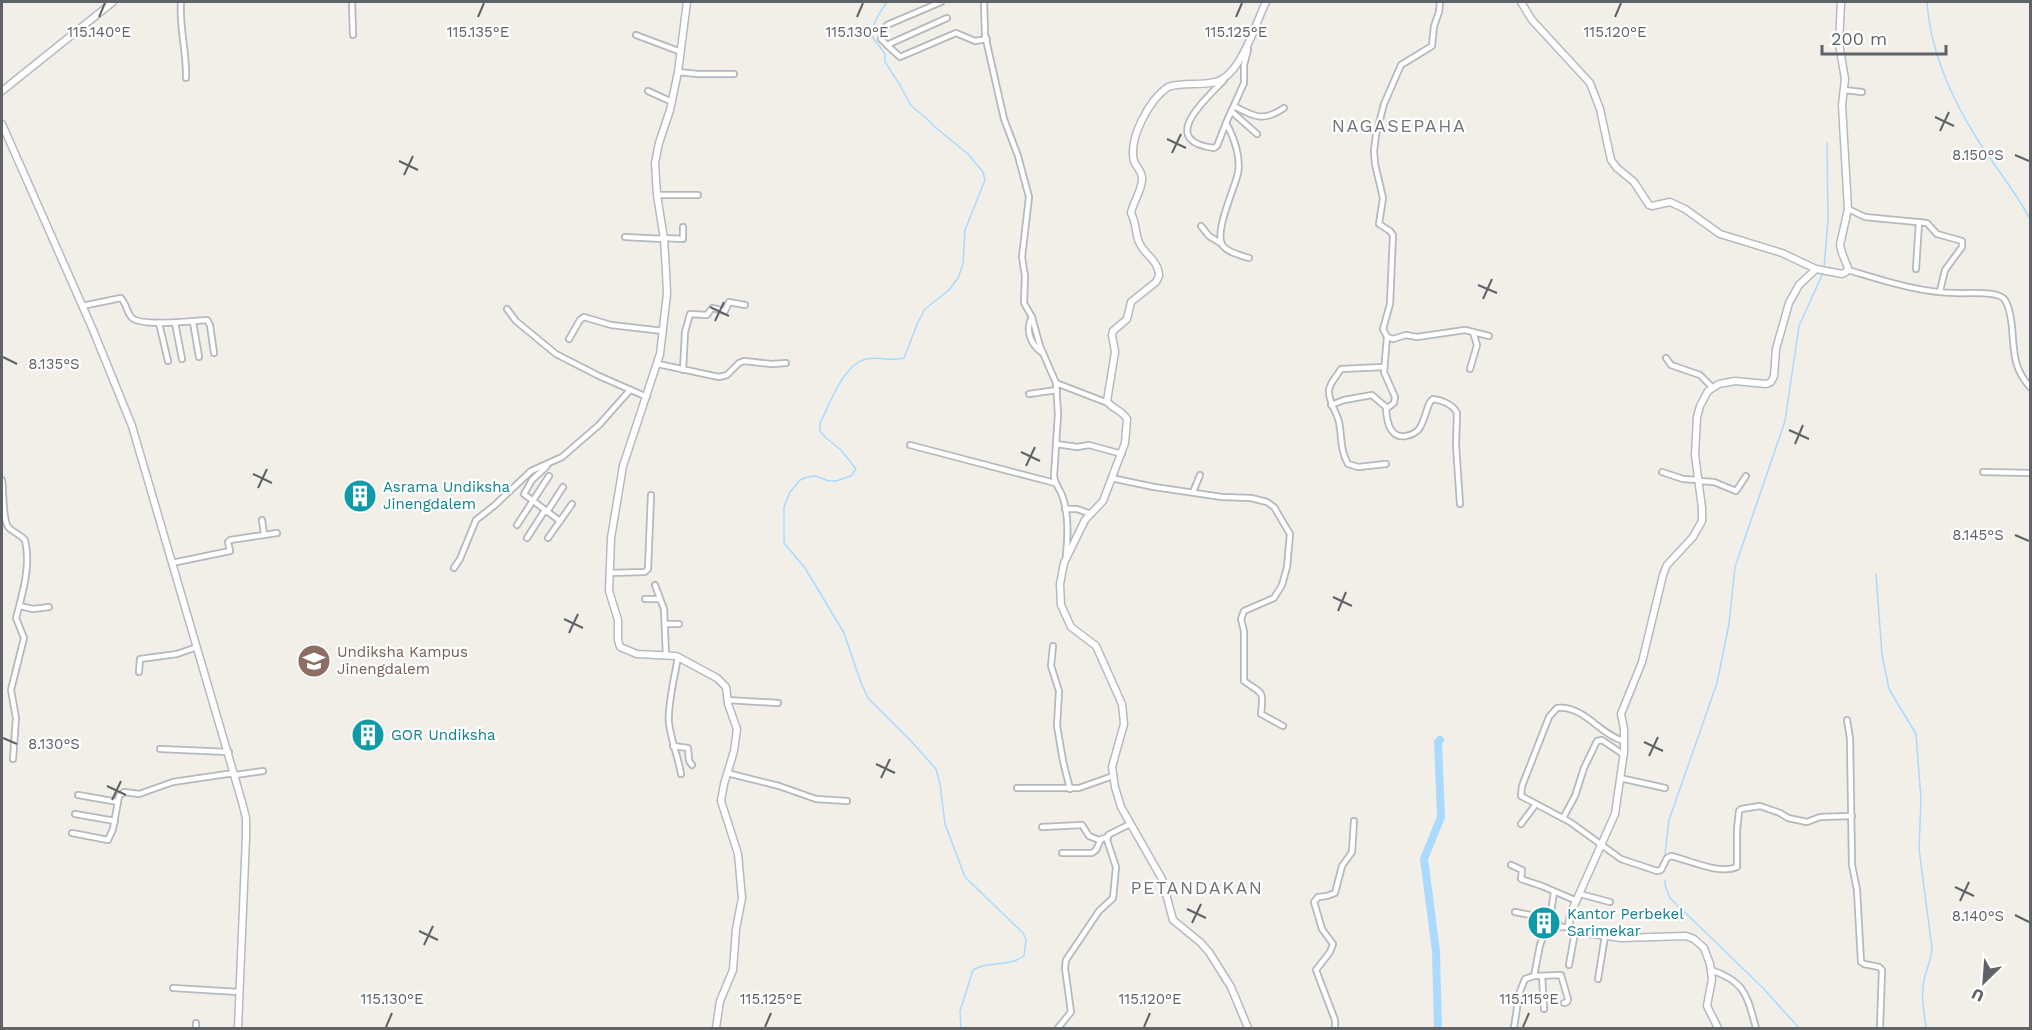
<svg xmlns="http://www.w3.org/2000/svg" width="2032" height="1030" viewBox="0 0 2032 1030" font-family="'Work Sans',sans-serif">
<rect width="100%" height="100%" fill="#f1efe8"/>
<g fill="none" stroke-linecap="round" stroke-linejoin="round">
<g stroke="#aadaff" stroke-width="1.5">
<path d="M887,2C880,12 873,22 871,35L885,54V62L900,85L911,106L924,116L935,127L968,154L983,172L985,180L965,230L963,264L958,278L949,290L925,309L918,322L904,358C890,362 879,356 866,359C843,364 830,404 820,423V431L825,437L841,450L856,469L851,476L836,481H829L815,476L807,477L800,480L790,492L784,507V543L805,568L844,633L861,683L868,698L910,740L936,769L940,784L945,824L965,877L1023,933L1026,940L1024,956C1006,968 990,960 973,970L960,1011L961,1028"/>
<path d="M1927,2C1930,51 1953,101 1979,142C1996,168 2015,191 2030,219"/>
<polyline points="1824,268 1828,220 1827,143"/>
<path d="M1876,574L1882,655L1889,689L1916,734L1921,799L1919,849L1932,948C1931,960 1928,965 1925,976C1920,993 1924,1011 1926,1028"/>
<polyline points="1665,854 1669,820 1717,683 1729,624 1735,567 1785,421 1799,326 1823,273"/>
<polyline points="1665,880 1665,885 1670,898 1763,988 1799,1028"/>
</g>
<polyline stroke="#aadaff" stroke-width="8" points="1438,1028 1436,951 1424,859 1441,817 1438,742 1440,740"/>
<g stroke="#b5b8bc" stroke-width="8">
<g id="street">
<path d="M181,2C179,28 187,52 186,78"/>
<polyline points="352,2 353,35"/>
<path d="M984,2L985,35L1004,119L1018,156L1029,197L1022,257L1025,276L1024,303L1032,317L1040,346L1056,383L1058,414L1054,476C1055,485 1061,490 1063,498C1069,516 1068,537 1066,555"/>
<path d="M1440,2L1439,12L1434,26L1432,46L1401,65L1384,104L1376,135L1374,151L1375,164L1383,198L1379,224L1390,231L1393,235L1390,304L1383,329L1387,337L1384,372L1395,397L1394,403L1386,409C1387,422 1390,439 1406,436C1411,435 1416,433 1419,429C1424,422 1426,410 1430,402L1433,399C1441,400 1453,404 1457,413L1456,445L1460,504"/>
<polyline points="947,18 887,45 900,57 956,33 975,41 987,39"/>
<polyline points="636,35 681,52"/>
<polyline points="887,45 881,39 882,34 887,25 941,2"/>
<path d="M1248,50L1244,65V83L1226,123C1234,137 1241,157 1238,173C1235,188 1213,233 1223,246C1229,253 1240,255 1249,258"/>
<polyline points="678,72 698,74 734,74"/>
<path d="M1224,80C1206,99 1157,141 1214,148L1217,146L1226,123"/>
<polyline points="1844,90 1862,92"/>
<polyline points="648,91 672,102"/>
<path d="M1234,106C1254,117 1264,122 1284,108"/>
<polyline points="1231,111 1257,134"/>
<polyline points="657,195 698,195"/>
<polyline points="1848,209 1865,217 1927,223 1937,234 1962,241 1962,247 1945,270 1940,291"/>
<polyline points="1201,226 1209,236 1222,244"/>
<polyline points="625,237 664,239"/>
<polyline points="664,238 683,239 683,227"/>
<polyline points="1916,269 1919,222"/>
<path d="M1848,270C1882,280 1920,293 1956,293C1968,294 1999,290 2005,300C2010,308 2011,319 2012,327C2014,352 2013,368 2030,387"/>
<path d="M82,306L121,298C126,303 127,313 132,318C143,327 192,321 207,320L210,325L214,353"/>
<polyline points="507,309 516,321 556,354 599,376 647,397"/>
<path d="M1032,317C1025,330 1030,343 1041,352"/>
<polyline points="193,322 199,357"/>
<polyline points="159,323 168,361"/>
<polyline points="175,323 182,359"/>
<polyline points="1387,337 1393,339 1406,335 1417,337 1465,330 1489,336"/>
<polyline points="569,339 580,320 584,317 611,325 663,331"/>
<polyline points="1666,358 1671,365 1700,375 1712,387"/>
<polyline points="658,364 719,377 727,375 739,363 744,361 772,364 786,363"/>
<path d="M1384,367L1341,369C1337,376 1330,382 1329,390C1328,402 1336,410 1339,422C1342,437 1340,450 1348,464L1358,467L1386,464"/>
<polyline points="1470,369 1477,345 1473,332"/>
<polyline points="683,370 685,332 690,314 707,315 712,308 725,311 729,302 745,305"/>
<polyline points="1056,383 1108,403"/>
<polyline points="1029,394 1057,390"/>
<polyline points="1331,405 1344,400 1372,395 1387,408"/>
<polyline points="1056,444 1077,447 1089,445 1122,454"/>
<polyline points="910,445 1055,483"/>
<polyline points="547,466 532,480 524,494 560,521"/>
<polyline points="1662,472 1683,479 1698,480"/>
<polyline points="1983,472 2030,473"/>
<path d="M1111,478L1154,487L1222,497L1251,498L1267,502L1274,507L1290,534L1287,567L1282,585L1274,598L1244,611L1241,619L1244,631V681C1262,694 1264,689 1261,714L1283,726"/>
<path d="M2,480C4,492 2,521 9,528C14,533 20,534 25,540C31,566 23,592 16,618L24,638L11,690L16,718L13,759"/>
<polyline points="1698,481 1714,482 1736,491 1746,476"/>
<polyline points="1193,492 1200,475"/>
<polyline points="1065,509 1077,509 1091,514"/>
<polyline points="547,512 563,487"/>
<polyline points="262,520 264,534"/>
<polyline points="517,525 549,476"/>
<polyline points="527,538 545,510"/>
<polyline points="548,538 572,504"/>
<polyline points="172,563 230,551 228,542 230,540 277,533"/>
<polyline points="454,568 460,559 476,520 495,505 531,471 562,457 599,425 630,390"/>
<polyline points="609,573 645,572 648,569 651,495"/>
<polyline points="655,585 664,609 666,655"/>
<polyline points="645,599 660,599"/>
<polyline points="20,606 33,609 49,607"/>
<polyline points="666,624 679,624"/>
<polyline points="1053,646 1051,666 1059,691 1057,726 1063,761 1070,789"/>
<path d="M678,657C675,675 667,707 669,723C671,741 678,756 681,774"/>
<polyline points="139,672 140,659 177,654 197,647"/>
<polyline points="727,700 778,703"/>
<polyline points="1847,720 1850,738 1852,865 1857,890 1861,962 1864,964 1879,967 1882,970 1880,1028"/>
<path d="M1624,741C1600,735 1584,705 1557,708L1549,717L1522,786L1521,796L1570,822L1621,859L1657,871L1661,870L1667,858L1671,856C1689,860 1719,875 1737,867V830L1739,811L1741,809L1760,806L1780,813L1788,818L1807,822L1820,817L1852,816"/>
<polyline points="673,746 688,748 689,761 692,765"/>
<polyline points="160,749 229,752"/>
<polyline points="727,773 779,786 816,799 847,801"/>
<polyline points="235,775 263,771"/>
<polyline points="1620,778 1665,788"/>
<polyline points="1017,788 1079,788 1113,776"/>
<polyline points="78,795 118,802"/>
<polyline points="75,814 115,821"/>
<polyline points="1563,818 1575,796 1584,768 1597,741 1602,740 1624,755"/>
<polyline points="1521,824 1536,804"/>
<polyline points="1042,827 1082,825 1089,836 1099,840"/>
<polyline points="72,833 108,840 113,829 119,796 124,792 139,794 173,782 234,773"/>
<polyline points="1062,853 1092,853 1096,850 1101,839 1108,837"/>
<polyline points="1511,865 1522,870 1521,879 1542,886 1577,901"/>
<polyline points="1580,894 1610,902"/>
<polyline points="1515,912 1551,919 1557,922 1561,927"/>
<polyline points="1550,919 1554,892"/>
<polyline points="1569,965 1575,932"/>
<path d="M1711,970C1746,982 1747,996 1756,1028"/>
<polyline points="1534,976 1540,945 1546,930 1559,927 1570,927"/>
<polyline points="1542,976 1544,1009"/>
<polyline points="1598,979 1605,936"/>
<polyline points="173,988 239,992"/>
<polyline points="196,1023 196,1028"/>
<polyline points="1058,1028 1071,1012 1065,968 1066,960 1099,911 1113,898 1116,867 1107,840 1108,835 1130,824"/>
<polyline points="1335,1028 1335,1020 1316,970 1330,952 1333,944 1322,929 1314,902 1318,897 1327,896 1335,893 1342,866 1352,852 1354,821"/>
<polyline points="1514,1028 1519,994 1525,979 1534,976 1561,975 1568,999 1567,1002 1564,1003"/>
</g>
</g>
<g stroke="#b6babf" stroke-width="9">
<g id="secondary">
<polyline points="687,2 678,72 670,110 659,143 655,163 657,195 664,239 666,271 667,294 660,354 623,466 611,538 609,591 618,620 618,640 620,647 637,654 676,656 717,678 726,687 728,704 737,729 734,751 724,784 721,801 738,854 742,898 736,929 733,970 720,1001 716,1028"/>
<polyline points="1521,2 1532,20 1590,83 1600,109 1611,160 1617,168 1634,182 1649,205 1652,206 1670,202 1685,209 1720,234 1782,253 1816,269 1842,274 1846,272 1848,268 1842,253 1840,245 1848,209 1842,105 1845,79 1839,44 1841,2"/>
<polyline points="2,91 113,2"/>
<polyline points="2,124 93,330 132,426 242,802 246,818 246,837 238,1028"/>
<path d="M1248,1028L1231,987L1209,952L1200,942L1173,920L1162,879L1121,807L1115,787L1112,767L1124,724L1122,704L1096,646L1071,627L1061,605L1060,584L1064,563L1085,520L1103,501L1125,443L1127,419C1122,410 1112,409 1107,401L1115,352L1112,335L1113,331L1127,319L1131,302L1156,282L1159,276C1159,260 1144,255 1139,242C1135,233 1137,225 1131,213C1133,202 1143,189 1142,178C1142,171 1136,167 1134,161C1128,138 1150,99 1168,87C1183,82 1200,86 1215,82C1241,76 1255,24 1266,2"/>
<path d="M1718,1028L1707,1006L1712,979L1710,964L1704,948L1694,939L1686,936L1621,938L1572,931C1567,925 1570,917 1572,910L1615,814L1624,752V729L1621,714L1642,662L1663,575L1667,565L1693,537L1702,521V508L1695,455L1697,417L1700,406L1708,391L1719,384L1735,381L1766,384L1771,382L1774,376L1776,349L1789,303L1799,285L1816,269"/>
</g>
</g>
<use href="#street" stroke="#fff" stroke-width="4.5"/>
<use href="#secondary" stroke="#fff" stroke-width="6"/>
</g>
<path fill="none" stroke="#5f6368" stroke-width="2" d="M99,17L105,3M478,17L484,3M857,17L863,3M1236,17L1242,3M1615,17L1621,3M1935,117L1954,126M1940,131L1949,112M1167,139L1186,148M1172,153L1181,134M2015,155L2029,161M399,161L418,170M404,175L413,156M1478,285L1497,293M1483,299L1492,279M710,307L729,316M715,321L724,302M3,357L17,364M1789,430L1809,439M1795,444L1803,425M1021,452L1040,461M1026,466L1035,447M253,474L272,483M258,488L267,469M2015,535L2029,541M1333,597L1352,606M1338,611L1346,592M564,619L583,628M569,633L578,614M3,738L17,744M1644,742L1663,751M1649,756L1658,737M876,764L895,773M881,778L890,759M107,786L126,795M112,800L121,781M1955,887L1974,896M1960,901L1969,882M1187,909L1206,918M2015,915L2029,922M1192,923L1201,904M419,931L438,940M424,945L433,926M386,1027L392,1013M765,1027L771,1013M1144,1027L1150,1013M1523,1027L1529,1013"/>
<defs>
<g id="building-disc" transform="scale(1.725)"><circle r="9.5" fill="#0f9aa8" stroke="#fff"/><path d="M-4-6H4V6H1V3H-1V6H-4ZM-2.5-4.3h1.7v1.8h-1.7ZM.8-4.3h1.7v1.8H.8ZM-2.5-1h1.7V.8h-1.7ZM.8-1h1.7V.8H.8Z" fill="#fff"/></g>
<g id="university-disc" transform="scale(1.725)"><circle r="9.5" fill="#8d6e63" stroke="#fff"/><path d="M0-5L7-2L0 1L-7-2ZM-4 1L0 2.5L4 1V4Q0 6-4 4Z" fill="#fff"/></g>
</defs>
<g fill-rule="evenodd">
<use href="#building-disc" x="360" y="496"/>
<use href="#university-disc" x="314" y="661"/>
<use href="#building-disc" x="368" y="735"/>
<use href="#building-disc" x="1544" y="923"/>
</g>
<g text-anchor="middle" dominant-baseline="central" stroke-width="4.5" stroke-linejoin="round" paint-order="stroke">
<g font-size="15" fill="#0d838f" stroke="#fff" text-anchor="start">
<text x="383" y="487">Asrama Undiksha<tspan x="383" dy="17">Jinengdalem</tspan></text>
<text x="391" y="735">GOR Undiksha</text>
<text x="1567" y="914">Kantor Perbekel<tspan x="1567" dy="17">Sarimekar</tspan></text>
</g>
<g font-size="15" fill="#785e54" stroke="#fff" text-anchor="start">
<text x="337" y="652">Undiksha Kampus<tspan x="337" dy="17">Jinengdalem</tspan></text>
</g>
<g font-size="18" letter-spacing="1.5" fill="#70757a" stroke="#fff">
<text x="1399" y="125">NAGASEPAHA</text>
<text x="1197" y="887">PETANDAKAN</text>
</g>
</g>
<g font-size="15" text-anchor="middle" fill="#5f6368" stroke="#fff" stroke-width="4.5" stroke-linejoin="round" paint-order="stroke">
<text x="99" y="37">115.140°E</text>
<text x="478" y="37">115.135°E</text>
<text x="857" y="37">115.130°E</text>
<text x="1236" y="37">115.125°E</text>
<text x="1615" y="37">115.120°E</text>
<text x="1978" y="160">8.150°S</text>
<text x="54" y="369">8.135°S</text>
<text x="1978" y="540">8.145°S</text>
<text x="54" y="749">8.130°S</text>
<text x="1978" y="921">8.140°S</text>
<text x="392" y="1004">115.130°E</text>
<text x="771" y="1004">115.125°E</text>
<text x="1150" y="1004">115.120°E</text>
<text x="1529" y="1004">115.115°E</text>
</g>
<rect width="2032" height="1030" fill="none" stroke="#5f6368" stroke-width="6"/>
<g transform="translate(1984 982) rotate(205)" stroke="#ffffff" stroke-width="4.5" paint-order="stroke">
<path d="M0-4.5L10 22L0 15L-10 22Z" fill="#5f6368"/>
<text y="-9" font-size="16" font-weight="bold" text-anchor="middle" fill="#5f6368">U</text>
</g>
<path d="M1822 45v9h124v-9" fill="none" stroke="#5f6368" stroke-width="3"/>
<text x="1831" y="45" font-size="18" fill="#5f6368" stroke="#ffffff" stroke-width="4.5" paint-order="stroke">200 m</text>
</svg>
